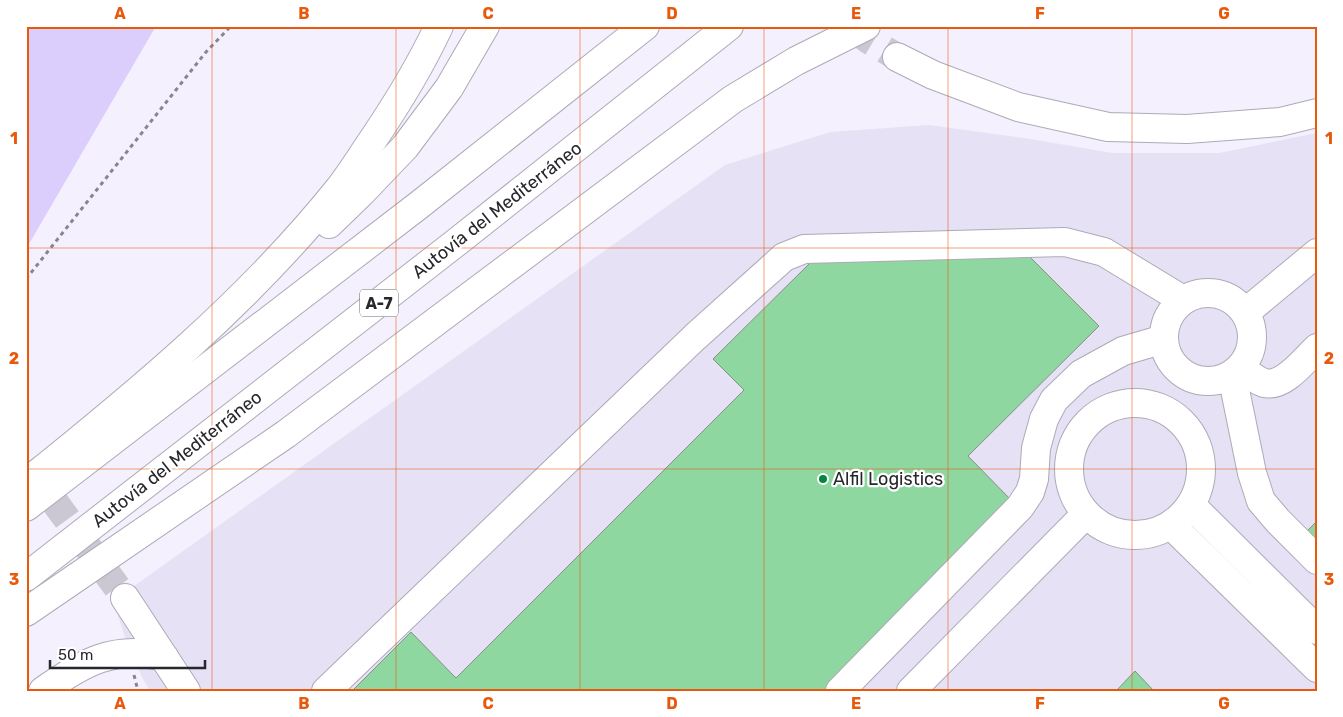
<svg xmlns="http://www.w3.org/2000/svg" width="1343" height="717" viewBox="0 0 1343 717" font-family="Rubik,sans-serif">
<rect width="100%" height="100%" fill="#f4f0fe"/>
<polygon fill="#e6e1f5" points="929,125 1031,139 1112,153 1219,153 1317,133 1317,691 150,691 143,679 127,643 113,601 725,165 830,132"/>
<polygon fill="#dbcefc" points="26,26 156,26 26,249"/>
<g fill="#8fd7a0" stroke="#859087">
<polygon points="1023,250 1099,326 968,456 1013,502 824,691 352,691 411,632 456,678 744,390 713,359 812,261"/>
<polygon points="1317,521 1317,554 1300,538"/>
<polygon points="1135,671 1154,691 1116,691"/>
</g>
<g fill="none" stroke-linecap="round" stroke-linejoin="round">
<polyline stroke="#cbc8d4" stroke-width="28" stroke-dasharray="28 14" stroke-linecap="butt" points="26,463 125,598"/>
<polyline stroke="#cbc8d4" stroke-width="28" stroke-dasharray="28 14" stroke-linecap="butt" points="850,26 867,39 897,57"/>
<g stroke="#adaab6" stroke-width="30">
<g id="minor">
<circle cx="1208" cy="337" r="44"/>
<polyline points="1246,312 1317,253"/>
<path d="M1241,368C1248,373 1255,380 1264,383C1284,388 1304,360 1317,348"/>
<polyline points="1232,375 1252,473 1261,501 1278,521 1317,560"/>
<circle cx="1135" cy="469" r="66"/>
<polyline points="1191,505 1317,630"/>
<polyline points="1171,525 1317,668"/>
<polyline points="125,598 186,691"/>
<polyline points="326,691 695,337 784,257 804,249 1065,242 1104,252 1183,300"/>
<polyline points="840,691 1020,507 1030,492 1034,479 1036,448 1044,419 1054,400 1081,374 1123,351 1164,339"/>
<polyline points="911,691 1086,514"/>
</g>
</g>
<g stroke="#adaab6" stroke-width="30">
<g id="highway">
<polyline points="897,57 933,75 1018,107 1108,127 1187,129 1280,122 1317,113"/>
<polyline points="329,224 361,193 405,147 449,88 485,26"/>
<path d="M26,483C137,394 248,302 338,190C350,175 361,157 372,141C397,104 420,67 439,26"/>
<polyline points="26,507 419,205 645,26"/>
<polyline points="26,577 453,245 729,26"/>
<polyline points="26,612 286,434 733,99 796,61 866,26"/>
<path d="M43,691C82,663 115,644 164,657"/>
</g>
</g>
<g stroke="#87858e" stroke-width="3" stroke-dasharray="4 4" stroke-linecap="butt">
<polyline points="26,279 206,52 231,26"/>
<polyline points="134,675 138,691"/>
</g>
<use href="#minor" stroke="#fff" stroke-width="28"/>
<use href="#highway" stroke="#fff" stroke-width="28"/>
</g>
<path fill="none" stroke="#e8590c" stroke-width="1" stroke-opacity="0.55" d="M212,26V691M396,26V691M580,26V691M764,26V691M948,26V691M1132,26V691M26,248H1317M26,469H1317"/>
<circle fill="#068540" stroke="#fff" stroke-width="2" cx="823" cy="479" r="5"/>
<g text-anchor="middle" dominant-baseline="central" stroke-width="4.5" stroke-linejoin="round" paint-order="stroke">
<rect fill="#fff" stroke="#68686b" stroke-width="1" x="360" y="289.5" width="38" height="27" rx="4"/>
<g font-size="16" font-weight="bold" fill="#28272c">
<text x="379" y="303">A-7</text>
</g>
<g font-size="18" fill="#28272c" stroke="#fff">
<text transform="translate(497 210) rotate(-38)">Autovía del Mediterráneo</text>
<text transform="translate(177 459) rotate(-38)">Autovía del Mediterráneo</text>
</g>
<g font-size="18" fill="#28272c" stroke="#fff" text-anchor="start">
<text x="833" y="479">Alfil Logistics</text>
</g>
</g>
<rect width="1343" height="717" fill="none" stroke="#ffffff" stroke-width="55"/>
<path d="M50 660v8h155v-8" fill="none" stroke="#28272c" stroke-width="2.5"/>
<text x="58" y="660" font-size="15" fill="#28272c" stroke="#ffffff" stroke-width="4" paint-order="stroke">50 m</text>
<rect x="28" y="28" width="1288" height="662" fill="none" stroke="#e8590c" stroke-width="2"/>
<g font-size="16" text-anchor="middle" font-weight="bold" fill="#e8590c">
<text x="120" y="19">A</text>
<text x="304" y="19">B</text>
<text x="488" y="19">C</text>
<text x="672" y="19">D</text>
<text x="856" y="19">E</text>
<text x="1040" y="19">F</text>
<text x="1224" y="19">G</text>
<text x="14" y="144">1</text>
<text x="1329" y="144">1</text>
<text x="14" y="364">2</text>
<text x="1329" y="364">2</text>
<text x="14" y="585">3</text>
<text x="1329" y="585">3</text>
<text x="120" y="709">A</text>
<text x="304" y="709">B</text>
<text x="488" y="709">C</text>
<text x="672" y="709">D</text>
<text x="856" y="709">E</text>
<text x="1040" y="709">F</text>
<text x="1224" y="709">G</text>
</g>
</svg>
